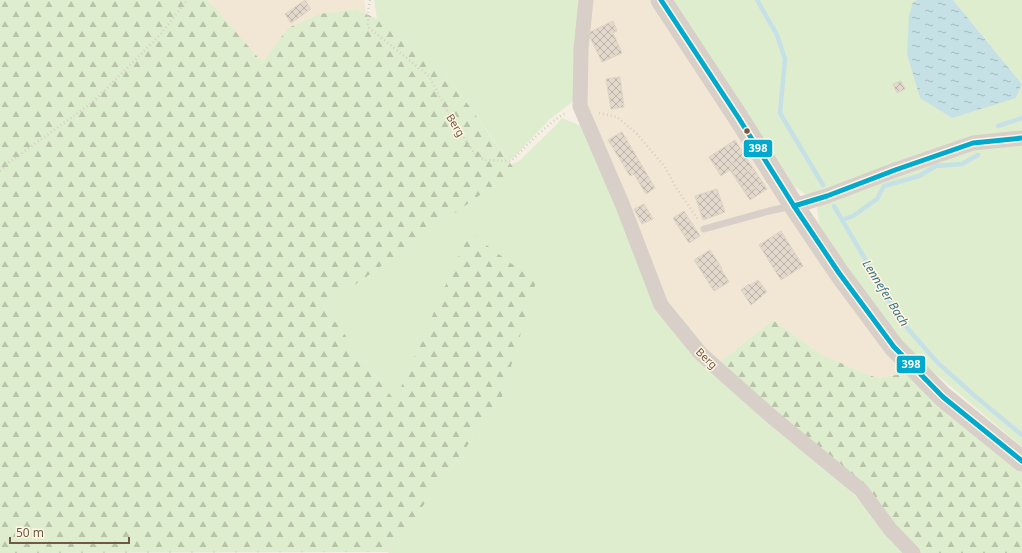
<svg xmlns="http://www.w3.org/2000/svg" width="1022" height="553" viewBox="0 0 1022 553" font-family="'Noto Sans',sans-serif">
<defs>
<pattern id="forest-firs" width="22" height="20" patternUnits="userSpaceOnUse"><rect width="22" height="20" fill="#deedce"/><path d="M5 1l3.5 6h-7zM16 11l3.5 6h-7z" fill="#b8c3a9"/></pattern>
<pattern id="water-ripples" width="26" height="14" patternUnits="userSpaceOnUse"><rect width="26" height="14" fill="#c6e1e5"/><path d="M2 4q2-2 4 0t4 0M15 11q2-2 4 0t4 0" fill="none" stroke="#a5b9bb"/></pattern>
<pattern id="building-cross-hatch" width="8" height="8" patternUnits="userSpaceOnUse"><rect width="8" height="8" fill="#e2d8cc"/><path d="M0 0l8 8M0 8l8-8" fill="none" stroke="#bcb2a7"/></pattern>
</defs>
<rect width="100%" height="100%" fill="#f6f0e4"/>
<g fill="#f2e7d4">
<polygon points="208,0 364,0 366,14 356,9 319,14 288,28 262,62"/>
<polygon points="588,0 653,0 908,373 877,378 824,356 773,320 716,365 674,313 658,283 582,96"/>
</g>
<g fill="#deedce">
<polygon points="374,0 583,0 576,99 549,120 515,156 509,161 441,67 377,19"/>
<polygon points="673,0 917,0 913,2 1016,98 1022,84 1022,133 808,196 794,186"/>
<polygon points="953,0 1022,0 1022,84"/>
<polygon points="562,118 584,127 657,307 820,459 909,553 388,553 501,400 535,282 469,233 395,401 324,307 514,170 511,164 518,162 555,126"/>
<polygon points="1022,141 1022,447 903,346 848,270 819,224 817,207 870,186 969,150"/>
</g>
<g fill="url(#forest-firs)">
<polygon points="0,0 208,0 262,62 288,28 319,14 356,9 377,19 441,67 515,170 324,307 395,401 469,232 536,282 501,400 389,552 0,553"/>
<polygon points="773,320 824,356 877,378 908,373 1022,471 1022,553 915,553 852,484 716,365"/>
</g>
<polygon fill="url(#water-ripples)" points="917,0 953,0 1022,84 1016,98 952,118 920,98 907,54 909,16 913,2"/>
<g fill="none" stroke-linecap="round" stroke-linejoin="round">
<g stroke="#c6e1e5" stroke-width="4.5">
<polyline points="757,0 777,35 785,59 780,113 823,185"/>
<polyline points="998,126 1022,118"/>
<polyline points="834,206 902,322 937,362 976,397 1022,435"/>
<polyline points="842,220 853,216 877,199 884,186 919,176 936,166 962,164 978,155"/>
</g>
</g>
<g fill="url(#building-cross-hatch)" stroke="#ded3c7">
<polygon points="305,0 311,9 291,23 285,14"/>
<polygon points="613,21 617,31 613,33 622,53 602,62 588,33"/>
<polygon points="620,77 624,107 611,109 606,79"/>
<polygon points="901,81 905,89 897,93 893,84"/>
<polygon points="622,132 655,188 646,194 634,174 630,176 608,140"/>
<polygon points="735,140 745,156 729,166 737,179 736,179 730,170 721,176 709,157"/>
<polygon points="745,156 753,168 737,179 729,166"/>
<polygon points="753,168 763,183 747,194 737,179"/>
<polygon points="736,179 737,179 747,194 763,183 767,189 750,200"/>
<polygon points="717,189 725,212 703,220 695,196"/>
<polygon points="644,204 653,219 642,224 634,209"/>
<polygon points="684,211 700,236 689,243 673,218"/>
<polygon points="781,231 803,266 781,280 759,245"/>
<polygon points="710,250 722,268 721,269 729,282 714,291 694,260"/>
<polygon points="758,280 767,292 751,305 741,290 749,284 750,285"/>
</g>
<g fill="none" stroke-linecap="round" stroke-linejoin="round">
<g stroke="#d6cec7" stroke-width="2.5" stroke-dasharray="1 3" stroke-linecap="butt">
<path d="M370,0L368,12V27L429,76L452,120L473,151L484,160L511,161C526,147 549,121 566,113"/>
<polyline points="599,113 617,117 637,134 665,167 675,186 699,221"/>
<polyline points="0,171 8,163 93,102 160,35 187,0"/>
</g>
<polyline stroke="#d7cfc8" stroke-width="7" points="704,229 769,211 792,206"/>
<g stroke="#d7cfc8" stroke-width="15">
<polyline points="586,0 581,49 580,106 623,206 661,305 701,354 771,416 861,490 890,529 913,553"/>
<polyline points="794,206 827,196 895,170 973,143 1022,138"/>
</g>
<polyline stroke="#d7cfc8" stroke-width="21" points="661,0 738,117 794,206 839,273 894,347 943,397 1022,461"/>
<g stroke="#fff7e4" stroke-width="8">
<g id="bus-1">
<polyline points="661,0 738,117 794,206 839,273 894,347 943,397 1022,461"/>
<polyline points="794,206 827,196 895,170 973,143 1022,138"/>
</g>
</g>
<use href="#bus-1" stroke="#00a9ce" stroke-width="5"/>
</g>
<circle fill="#725946" stroke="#fff7e4" stroke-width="1.5" cx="747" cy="131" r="3.5"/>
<g text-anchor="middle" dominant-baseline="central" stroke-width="3" stroke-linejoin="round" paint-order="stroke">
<g font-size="11" fill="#725946" stroke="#fff7e4">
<text transform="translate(456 125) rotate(58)">Berg</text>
<text transform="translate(707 358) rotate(44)">Berg</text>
</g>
<g font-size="12" font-style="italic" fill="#3f7587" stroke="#fff7e4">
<text transform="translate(886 293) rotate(58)">Lennefer Bach</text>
</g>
</g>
<g stroke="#fff7e4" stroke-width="1.5">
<rect x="743" y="139" width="30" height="19" rx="4" fill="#00a9ce"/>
<rect x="896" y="355" width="30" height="19" rx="4" fill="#00a9ce"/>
</g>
<g font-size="11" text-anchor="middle" font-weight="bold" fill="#fff">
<text x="758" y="152">398</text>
<text x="911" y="368">398</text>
</g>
<path d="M10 537v6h119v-6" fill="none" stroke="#725946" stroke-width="2"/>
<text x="16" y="537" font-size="12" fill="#725946" stroke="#fff7e4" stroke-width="3" paint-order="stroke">50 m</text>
</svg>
